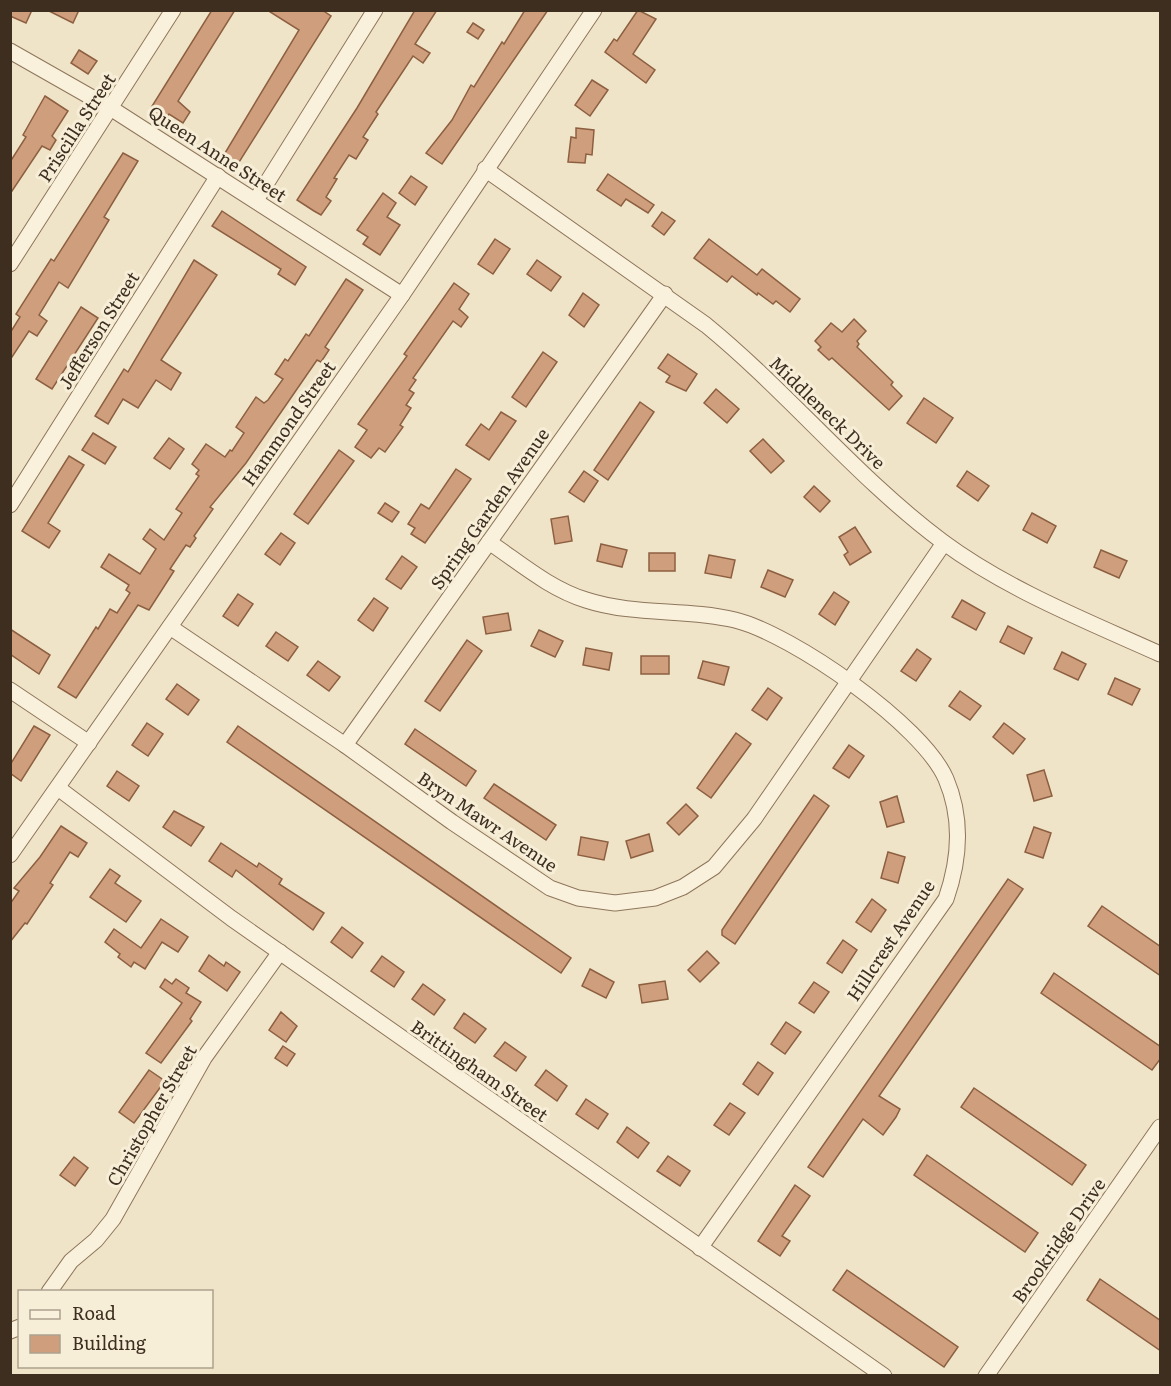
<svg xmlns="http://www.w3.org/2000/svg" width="1171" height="1386" viewBox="0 0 1171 1386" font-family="Literata,serif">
<rect width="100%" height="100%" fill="#f0e4c8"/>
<g fill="#cf9f7d" stroke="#8d5f41" stroke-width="1.5">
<polygon points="10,10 32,10 26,23 10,16"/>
<polygon points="47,10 79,10 73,23"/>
<polygon points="212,10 235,10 178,101 190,112 183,123 169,114 165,121 149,111"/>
<polygon points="267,10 322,10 331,16 236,167 222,158 299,30"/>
<polygon points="415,10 437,10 415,44 430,53 423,63 413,56 376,112 378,114 363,137 368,140 356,159 349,155 334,178 337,179 326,197 331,201 321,215 314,211 297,200 357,108"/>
<polygon points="525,10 548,10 442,164 426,153 452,120 471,85 474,87 502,42 504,44"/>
<polygon points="638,10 656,19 633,54 655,70 646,83 605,52 614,39 617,41"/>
<polygon points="473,23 484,30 478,39 467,32"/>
<polygon points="79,50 97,61 88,74 71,63"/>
<polygon points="592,80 608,90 590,116 575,105"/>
<polygon points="45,96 68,111 52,136 56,140 50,150 42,146 10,194 10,162 26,137 23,135"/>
<polygon points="576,128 594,130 592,155 586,154 585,163 568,162 571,137 576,138"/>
<polygon points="123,153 138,161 104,217 109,220 68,288 59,282 39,315 47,321 37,336 29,331 10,360 10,333 20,317 16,314 51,259 54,261"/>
<polygon points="608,174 654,205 648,213 626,199 621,206 597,190"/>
<polygon points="411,176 427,187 415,205 399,193"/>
<polygon points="383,193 396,203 387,217 400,225 380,255 363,244 368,237 357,230"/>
<polygon points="222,211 306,267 295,285 278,274 281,269 212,226"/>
<polygon points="662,212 675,221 664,235 652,226"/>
<polygon points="495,239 510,249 493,274 478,264"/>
<polygon points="709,239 757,275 762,269 800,299 790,312 776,301 773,304 758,293 757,295 732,276 727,282 694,258"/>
<polygon points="194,260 217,275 161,360 181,373 171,390 156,380 138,408 123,399 108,424 95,416 124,369 128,372"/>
<polygon points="537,260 561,277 551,291 527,274"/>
<polygon points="346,279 363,290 325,347 329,350 321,362 317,360 246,463 210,507 213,509 194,536 196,538 190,547 186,545 170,569 174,571 149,610 138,605 76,698 58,687 96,627 98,629 110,609 117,613 130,593 126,590 129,585 101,567 109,554 140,574 156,549 143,539 150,529 164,540 182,513 176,509 199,476 196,474 199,470 192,464 206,444 225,457 230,450 232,451 244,433 236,427 256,397 264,403 268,400 283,379 275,374 285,359 288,361 306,334 309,336"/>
<polygon points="454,283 469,294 459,309 468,317 461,327 453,321 413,378 416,380 409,390 414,393 406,405 411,408 400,425 403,427 385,452 379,448 371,458 355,447 367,430 358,424 407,356 404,354"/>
<polygon points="583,293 599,305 584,327 569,315"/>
<polygon points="81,307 98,318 52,389 36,379"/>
<polygon points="854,319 866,331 857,341 859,344 857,347 893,382 891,385 902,396 889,410 832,358 829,360 818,350 821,347 815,341 831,323 842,332"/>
<polygon points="543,352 557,362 526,407 512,397"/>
<polygon points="668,354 697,374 686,391 666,382 670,376 658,368"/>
<polygon points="716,389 739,409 727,423 704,403"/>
<polygon points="924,398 953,418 936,443 907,423"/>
<polygon points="640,402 654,412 608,480 594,470"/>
<polygon points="501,412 516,421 489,460 466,445 481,424 489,430"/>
<polygon points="93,433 116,447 105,464 82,450"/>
<polygon points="169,438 184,449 170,469 154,458"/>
<polygon points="763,439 784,461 771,473 750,451"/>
<polygon points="339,450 354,461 308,524 294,514"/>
<polygon points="69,456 84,465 48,523 60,531 49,548 22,531"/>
<polygon points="456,469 471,479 425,543 411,534 415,528 408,524 421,504 429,509"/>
<polygon points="584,471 598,481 584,502 569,492"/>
<polygon points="967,471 989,486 978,501 957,486"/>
<polygon points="814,486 830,501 820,512 804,497"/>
<polygon points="385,503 399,512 392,522 378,513"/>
<polygon points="1032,513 1056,526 1047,543 1023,530"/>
<polygon points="568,516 572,541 555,544 551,519"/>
<polygon points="855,527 871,552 850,565 844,555 848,552 839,537"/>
<polygon points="281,533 295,543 280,565 265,554"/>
<polygon points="601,544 627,550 622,567 597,561"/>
<polygon points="1101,550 1127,561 1119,578 1094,567"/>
<rect x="649" y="553" width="26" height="18"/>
<polygon points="709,555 735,560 731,578 705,573"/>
<polygon points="402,556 417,567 401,589 386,579"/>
<polygon points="768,570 793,580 785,597 761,587"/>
<polygon points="834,592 849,602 835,625 819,614"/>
<polygon points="238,594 253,604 238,626 223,616"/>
<polygon points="374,598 388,608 373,631 358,620"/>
<polygon points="962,600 985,613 976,630 952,617"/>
<polygon points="508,613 511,630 486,634 483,617"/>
<polygon points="1008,626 1032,638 1024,654 1000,642"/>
<polygon points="10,629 50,655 39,674 10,654"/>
<polygon points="539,630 563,641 555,657 531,646"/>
<polygon points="276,632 298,647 288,661 266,646"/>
<polygon points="467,640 482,651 440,711 425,701"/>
<polygon points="586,648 612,653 609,670 583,665"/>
<polygon points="917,649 931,659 916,681 901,671"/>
<polygon points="1062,652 1086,664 1078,680 1054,669"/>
<rect x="641" y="656" width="28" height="18"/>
<polygon points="318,661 340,677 329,691 307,675"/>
<polygon points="703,661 729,667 724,685 698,678"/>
<polygon points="1115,678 1140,689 1132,705 1108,694"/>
<polygon points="177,684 199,700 188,715 166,699"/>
<polygon points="768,688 782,698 767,720 752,710"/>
<polygon points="960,691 981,706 970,720 949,706"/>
<polygon points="147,723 163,734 148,756 132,745"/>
<polygon points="1004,723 1025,739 1013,754 993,737"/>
<polygon points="34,726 50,735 21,781 10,773 10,765"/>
<polygon points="238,726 571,958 561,973 227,742"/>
<polygon points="415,729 476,771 466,786 405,744"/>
<polygon points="736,733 751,744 711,798 697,788"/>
<polygon points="849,745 864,756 849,778 833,768"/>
<polygon points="1044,770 1052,796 1034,801 1027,775"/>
<polygon points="117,771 139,786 129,801 107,786"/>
<polygon points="494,784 556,825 546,840 484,798"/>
<polygon points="814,795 829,806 735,944 722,935 722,930"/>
<polygon points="897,796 904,822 887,827 880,802"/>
<polygon points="686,804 698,816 679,835 667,823"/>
<polygon points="174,811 204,827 191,846 163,827"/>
<polygon points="61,826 87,843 78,857 70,852 50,883 53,885 27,924 25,923 10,942 10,904 19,891 14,888 40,857"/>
<polygon points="1034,827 1051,833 1043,858 1025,852"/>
<polygon points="649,834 653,851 631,858 626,841"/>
<polygon points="581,837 608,842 604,860 578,855"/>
<polygon points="221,843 257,867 259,863 282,879 279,884 324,913 313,930 236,870 232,877 209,861"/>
<polygon points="888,852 905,857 898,883 881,878"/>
<polygon points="110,869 120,876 115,883 141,901 126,922 90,897"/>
<polygon points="1008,879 1023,889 879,1096 900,1109 896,1117 883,1135 863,1119 823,1177 808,1167"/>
<polygon points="872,899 886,910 871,932 856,922"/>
<polygon points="1102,906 1161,947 1161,976 1088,926"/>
<polygon points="161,919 188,937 178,952 162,942 145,969 134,962 131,967 118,957 120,954 105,942 114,929 141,948"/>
<polygon points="342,927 363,943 352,958 331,942"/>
<polygon points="843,940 857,950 842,973 827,963"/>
<polygon points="707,951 719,963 700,982 688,970"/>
<polygon points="209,955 224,966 226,962 240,972 227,991 199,971"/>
<polygon points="382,956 404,972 394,987 371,971"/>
<polygon points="590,969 614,982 606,998 582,986"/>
<polygon points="1054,973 1161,1047 1161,1058 1152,1070 1041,993"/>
<polygon points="165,979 172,984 176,979 189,988 186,993 201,1002 190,1019 192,1021 161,1063 146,1053 182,1003 160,987"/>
<polygon points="665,981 668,999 642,1003 639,985"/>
<polygon points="814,982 829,992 814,1013 799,1003"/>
<polygon points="423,984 445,1000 434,1015 412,999"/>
<polygon points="281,1012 297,1026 286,1042 269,1030"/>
<polygon points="464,1013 486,1029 475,1043 454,1028"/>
<polygon points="786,1022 801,1032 785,1054 771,1044"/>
<polygon points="505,1042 526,1057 516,1071 494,1056"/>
<polygon points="283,1046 295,1054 287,1066 275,1058"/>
<polygon points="758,1062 773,1073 758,1095 743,1084"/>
<polygon points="149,1070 165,1081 134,1123 119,1112"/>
<polygon points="546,1070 567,1086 557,1101 535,1085"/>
<polygon points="974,1088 1086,1165 1072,1185 961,1107"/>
<polygon points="586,1099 608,1114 598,1129 576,1114"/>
<polygon points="730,1103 745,1113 729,1135 714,1125"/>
<polygon points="627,1127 649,1143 638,1158 617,1142"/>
<polygon points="927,1155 1038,1233 1025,1252 914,1175"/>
<polygon points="668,1156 690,1171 680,1186 657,1171"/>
<polygon points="74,1157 88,1168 75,1186 60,1175"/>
<polygon points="795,1185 810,1196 782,1236 790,1241 780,1256 758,1241"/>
<polygon points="847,1270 958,1347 944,1367 833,1290"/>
<polygon points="1100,1279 1161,1321 1161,1351 1087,1300"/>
</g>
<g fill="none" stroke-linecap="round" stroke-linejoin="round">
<g stroke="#8d765c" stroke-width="17">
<g id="minor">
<polyline points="10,51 112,109 402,295"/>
<path d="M485,169L706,325C789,393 857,478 943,542C1008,590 1087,621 1160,654"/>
<polyline points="256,200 375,10"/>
<polyline points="10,264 173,10"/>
<polyline points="10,505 218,176"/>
<path d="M489,542C520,563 550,589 586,600C635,616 686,608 735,620C792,634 923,725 946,779C963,819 960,859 946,899L700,1248"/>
<polyline points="170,627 345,745 452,822 550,888 578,898 615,903 655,898 683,887 714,867 754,819 944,543"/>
<polyline points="10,690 89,743"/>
<polyline points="345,745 665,294"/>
<polyline points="58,788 231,918 884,1376"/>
<polyline points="10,855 402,295 594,10"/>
<polyline points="49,1292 71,1261 96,1240 113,1219 204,1058 280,952"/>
<polyline points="10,1331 20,1327"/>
<polyline points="986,1376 1160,1127"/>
</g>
</g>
<use href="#minor" stroke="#faf1dc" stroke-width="15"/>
</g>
<g text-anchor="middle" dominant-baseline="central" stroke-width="6" stroke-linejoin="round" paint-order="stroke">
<g font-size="18" fill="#3d2e20" stroke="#f7eed8">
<text transform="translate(76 127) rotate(-57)">Priscilla Street</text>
<text transform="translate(218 153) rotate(33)">Queen Anne Street</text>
<text transform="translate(98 330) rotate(-58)">Jefferson Street</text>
<text transform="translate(828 412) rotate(44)">Middleneck Drive</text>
<text transform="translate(288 423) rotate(-55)">Hammond Street</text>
<text transform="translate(489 508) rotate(-55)">Spring Garden Avenue</text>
<text transform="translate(488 821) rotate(34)">Bryn Mawr Avenue</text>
<text transform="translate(890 940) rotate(-56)">Hillcrest Avenue</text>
<text transform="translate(480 1070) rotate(35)">Brittingham Street</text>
<text transform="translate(151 1115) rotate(-60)">Christopher Street</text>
<text transform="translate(1058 1240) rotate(-55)">Brookridge Drive</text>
</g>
</g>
<rect width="1171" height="1386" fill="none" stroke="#3d2e20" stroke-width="24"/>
<rect x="18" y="1290" width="195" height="78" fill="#f7eed8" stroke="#ada18e" stroke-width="1.5"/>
<rect x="30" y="1310" width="30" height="9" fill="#faf1dc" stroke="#ada18e" stroke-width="1.5"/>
<text x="72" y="1320" font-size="18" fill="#3d2e20">Road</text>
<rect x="30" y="1335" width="30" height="18" fill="#cf9f7d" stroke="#ada18e" stroke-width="1.5"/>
<text x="72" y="1350" font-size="18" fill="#3d2e20">Building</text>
</svg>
